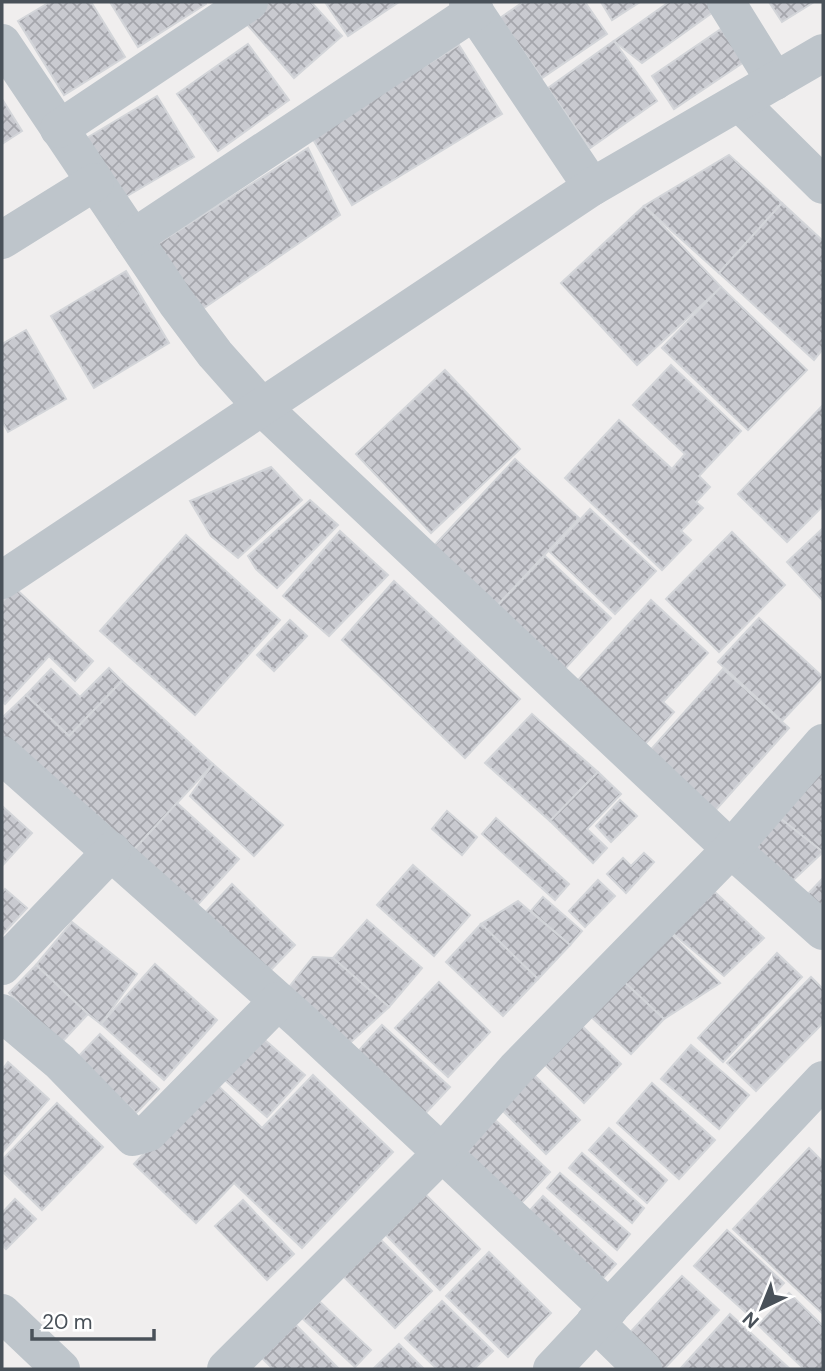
<svg xmlns="http://www.w3.org/2000/svg" width="825" height="1371" viewBox="0 0 825 1371" font-family="'DM Sans',sans-serif">
<defs>
<pattern id="building-cross-hatch" width="8" height="8" patternUnits="userSpaceOnUse" patternTransform="scale(1.75)"><rect width="8" height="8" fill="#c9cad0"/><path d="M0 0l8 8M0 8l8-8" fill="none" stroke="#a5a6ac"/></pattern>
</defs>
<rect width="100%" height="100%" fill="#f0eeee"/>
<g fill="url(#building-cross-hatch)" stroke="#d3d5d9" stroke-width="2">
<polygon points="50,2 91,2 125,57 64,95 18,21"/>
<polygon points="110,2 205,2 206,4 138,47"/>
<polygon points="268,2 311,2 342,36 294,78 245,22"/>
<polygon points="325,2 399,2 348,36"/>
<polygon points="523,2 585,2 607,34 542,78 500,18"/>
<polygon points="601,2 640,2 612,20"/>
<polygon points="669,2 710,2 716,10 642,63 614,41"/>
<polygon points="769,2 814,2 782,22"/>
<polygon points="721,29 744,62 674,109 652,76"/>
<polygon points="614,41 657,101 590,148 548,88"/>
<polygon points="248,44 289,100 218,151 177,94"/>
<polygon points="459,45 502,114 352,205 311,136"/>
<polygon points="157,96 194,157 122,199 85,139"/>
<polygon points="2,99 22,131 2,144"/>
<polygon points="308,148 340,215 198,312 156,245"/>
<polygon points="729,155 782,203 719,273 644,206"/>
<polygon points="782,203 823,241 823,349 814,360 719,273"/>
<polygon points="644,206 721,287 637,365 561,283"/>
<polygon points="126,271 169,343 94,388 51,316"/>
<polygon points="721,287 807,370 748,430 662,348"/>
<polygon points="26,330 66,399 8,432 2,421 2,344"/>
<polygon points="671,365 741,431 699,476 710,487 696,502 703,508 681,531 691,540 662,570 565,478 619,420 672,469 685,454 633,405"/>
<polygon points="445,370 520,449 431,533 356,454"/>
<polygon points="823,405 823,506 787,542 738,494"/>
<polygon points="515,459 579,518 494,609 430,550"/>
<polygon points="271,467 302,500 238,558 211,536 190,501"/>
<polygon points="310,500 338,525 277,588 256,569 248,556"/>
<polygon points="590,509 656,571 615,614 550,552"/>
<polygon points="823,528 823,601 787,562"/>
<polygon points="340,531 388,575 329,636 283,596"/>
<polygon points="732,532 785,585 719,652 666,599"/>
<polygon points="186,535 280,620 195,715 100,631"/>
<polygon points="545,556 611,618 562,672 494,609"/>
<polygon points="394,581 520,699 465,758 342,640"/>
<polygon points="15,588 93,661 75,681 49,656 5,704 2,701 2,602"/>
<polygon points="651,600 708,653 663,702 674,712 637,753 569,690"/>
<polygon points="759,618 823,677 782,721 718,662"/>
<polygon points="290,620 307,636 274,671 257,655"/>
<polygon points="109,668 122,681 69,736 26,695 51,669 80,697"/>
<polygon points="723,669 789,728 713,813 647,754"/>
<polygon points="122,681 213,764 128,856 2,738 2,718 26,695 69,736"/>
<polygon points="532,714 598,772 550,821 485,763"/>
<polygon points="823,750 823,852 767,808"/>
<polygon points="213,764 283,825 254,856 190,796"/>
<polygon points="598,772 621,794 587,829 607,848 593,863 550,821"/>
<polygon points="620,800 637,816 611,842 596,826"/>
<polygon points="177,803 239,859 194,909 128,856"/>
<polygon points="2,806 32,833 2,866"/>
<polygon points="767,808 823,852 787,886 731,849"/>
<polygon points="447,811 477,837 462,855 432,829"/>
<polygon points="496,818 569,884 555,900 482,834"/>
<polygon points="644,853 654,862 626,893 607,874 623,858 631,866"/>
<polygon points="413,865 470,915 434,956 377,905"/>
<polygon points="823,878 823,913 805,897"/>
<polygon points="701,879 764,938 724,976 659,922"/>
<polygon points="598,880 615,896 585,927 569,911"/>
<polygon points="232,884 295,945 263,978 200,918"/>
<polygon points="5,889 27,908 2,935 2,893"/>
<polygon points="543,897 582,931 570,945 531,911"/>
<polygon points="518,901 570,945 538,979 481,924"/>
<polygon points="367,920 422,968 389,1007 333,958"/>
<polygon points="72,922 137,974 101,1024 88,1014 36,965"/>
<polygon points="659,922 720,983 664,1019 620,978"/>
<polygon points="481,924 538,979 503,1016 446,962"/>
<polygon points="777,953 802,977 723,1062 698,1038"/>
<polygon points="313,957 333,958 389,1007 337,1055 278,1001"/>
<polygon points="155,964 217,1020 164,1080 101,1024"/>
<polygon points="36,965 88,1014 61,1043 9,993"/>
<polygon points="811,977 823,989 823,1023 756,1091 727,1063"/>
<polygon points="620,978 664,1019 631,1054 587,1013"/>
<polygon points="439,982 490,1032 448,1077 395,1028"/>
<polygon points="576,1020 621,1064 584,1103 538,1058"/>
<polygon points="382,1025 450,1087 421,1118 353,1057"/>
<polygon points="257,1033 305,1075 267,1117 220,1076"/>
<polygon points="100,1034 159,1089 136,1113 77,1058"/>
<polygon points="691,1045 749,1095 719,1129 661,1079"/>
<polygon points="8,1062 49,1099 2,1153 2,1070"/>
<polygon points="528,1069 580,1120 546,1154 494,1102"/>
<polygon points="313,1075 393,1152 302,1248 234,1183 196,1223 134,1164 213,1081 262,1128"/>
<polygon points="652,1083 715,1140 679,1179 617,1123"/>
<polygon points="57,1103 103,1147 42,1210 2,1171 2,1160"/>
<polygon points="489,1114 550,1172 513,1212 452,1153"/>
<polygon points="609,1128 667,1180 647,1203 589,1150"/>
<polygon points="809,1148 823,1162 823,1314 733,1229"/>
<polygon points="582,1153 644,1208 632,1223 569,1168"/>
<polygon points="560,1173 630,1234 617,1250 547,1188"/>
<polygon points="424,1193 480,1249 440,1290 384,1233"/>
<polygon points="543,1196 616,1264 595,1287 523,1218"/>
<polygon points="15,1199 36,1219 6,1249 2,1245 2,1213"/>
<polygon points="243,1200 294,1254 267,1280 215,1226"/>
<polygon points="727,1230 784,1283 752,1318 694,1266"/>
<polygon points="376,1235 432,1291 395,1328 339,1272"/>
<polygon points="489,1252 551,1313 508,1357 446,1296"/>
<polygon points="682,1276 719,1310 664,1369 657,1369 625,1338"/>
<polygon points="789,1293 823,1326 823,1369 804,1369 758,1325"/>
<polygon points="319,1301 371,1350 355,1367 303,1319"/>
<polygon points="442,1301 493,1351 474,1369 437,1369 405,1338"/>
<polygon points="730,1314 790,1369 680,1369"/>
<polygon points="292,1321 339,1369 273,1369 258,1354"/>
<polygon points="399,1344 424,1369 373,1369"/>
</g>
<g fill="none" stroke-linecap="round" stroke-linejoin="round">
<g stroke="#bec5cb" stroke-width="38">
<polyline points="468,2 592,187"/>
<polyline points="726,2 775,81"/>
<polyline points="2,43 176,302 215,354 262,407 731,849 823,931"/>
<polyline points="739,102 823,185"/>
<polyline points="59,129 249,2"/>
<polyline points="133,238 475,11"/>
<polyline points="2,240 95,182"/>
<polyline points="2,580 592,187 823,53"/>
<polyline points="2,755 302,1022 609,1309"/>
<polyline points="2,966 112,851"/>
<polyline points="2,1013 60,1062 133,1137 148,1133 278,1001"/>
<polyline points="2,1313 61,1369"/>
<polyline points="595,1322 643,1369"/>
<polyline points="226,1369 442,1153 516,1069 731,849 823,743"/>
<polyline points="552,1369 823,1080"/>
</g>
</g>
<rect width="825" height="1371" fill="none" stroke="#495159" stroke-width="7"/>
<g transform="translate(762 1308) rotate(223)" stroke="#ffffff" stroke-width="5" paint-order="stroke">
<path d="M0-5L12 26L0 18L-12 26Z" fill="#495159"/>
<text y="-10" font-size="19" font-weight="bold" text-anchor="middle" fill="#495159">N</text>
</g>
<path d="M32 1329v10h122v-10" fill="none" stroke="#495159" stroke-width="3.5"/>
<text x="42" y="1329" font-size="21" fill="#495159" stroke="#ffffff" stroke-width="5" paint-order="stroke">20 m</text>
</svg>
